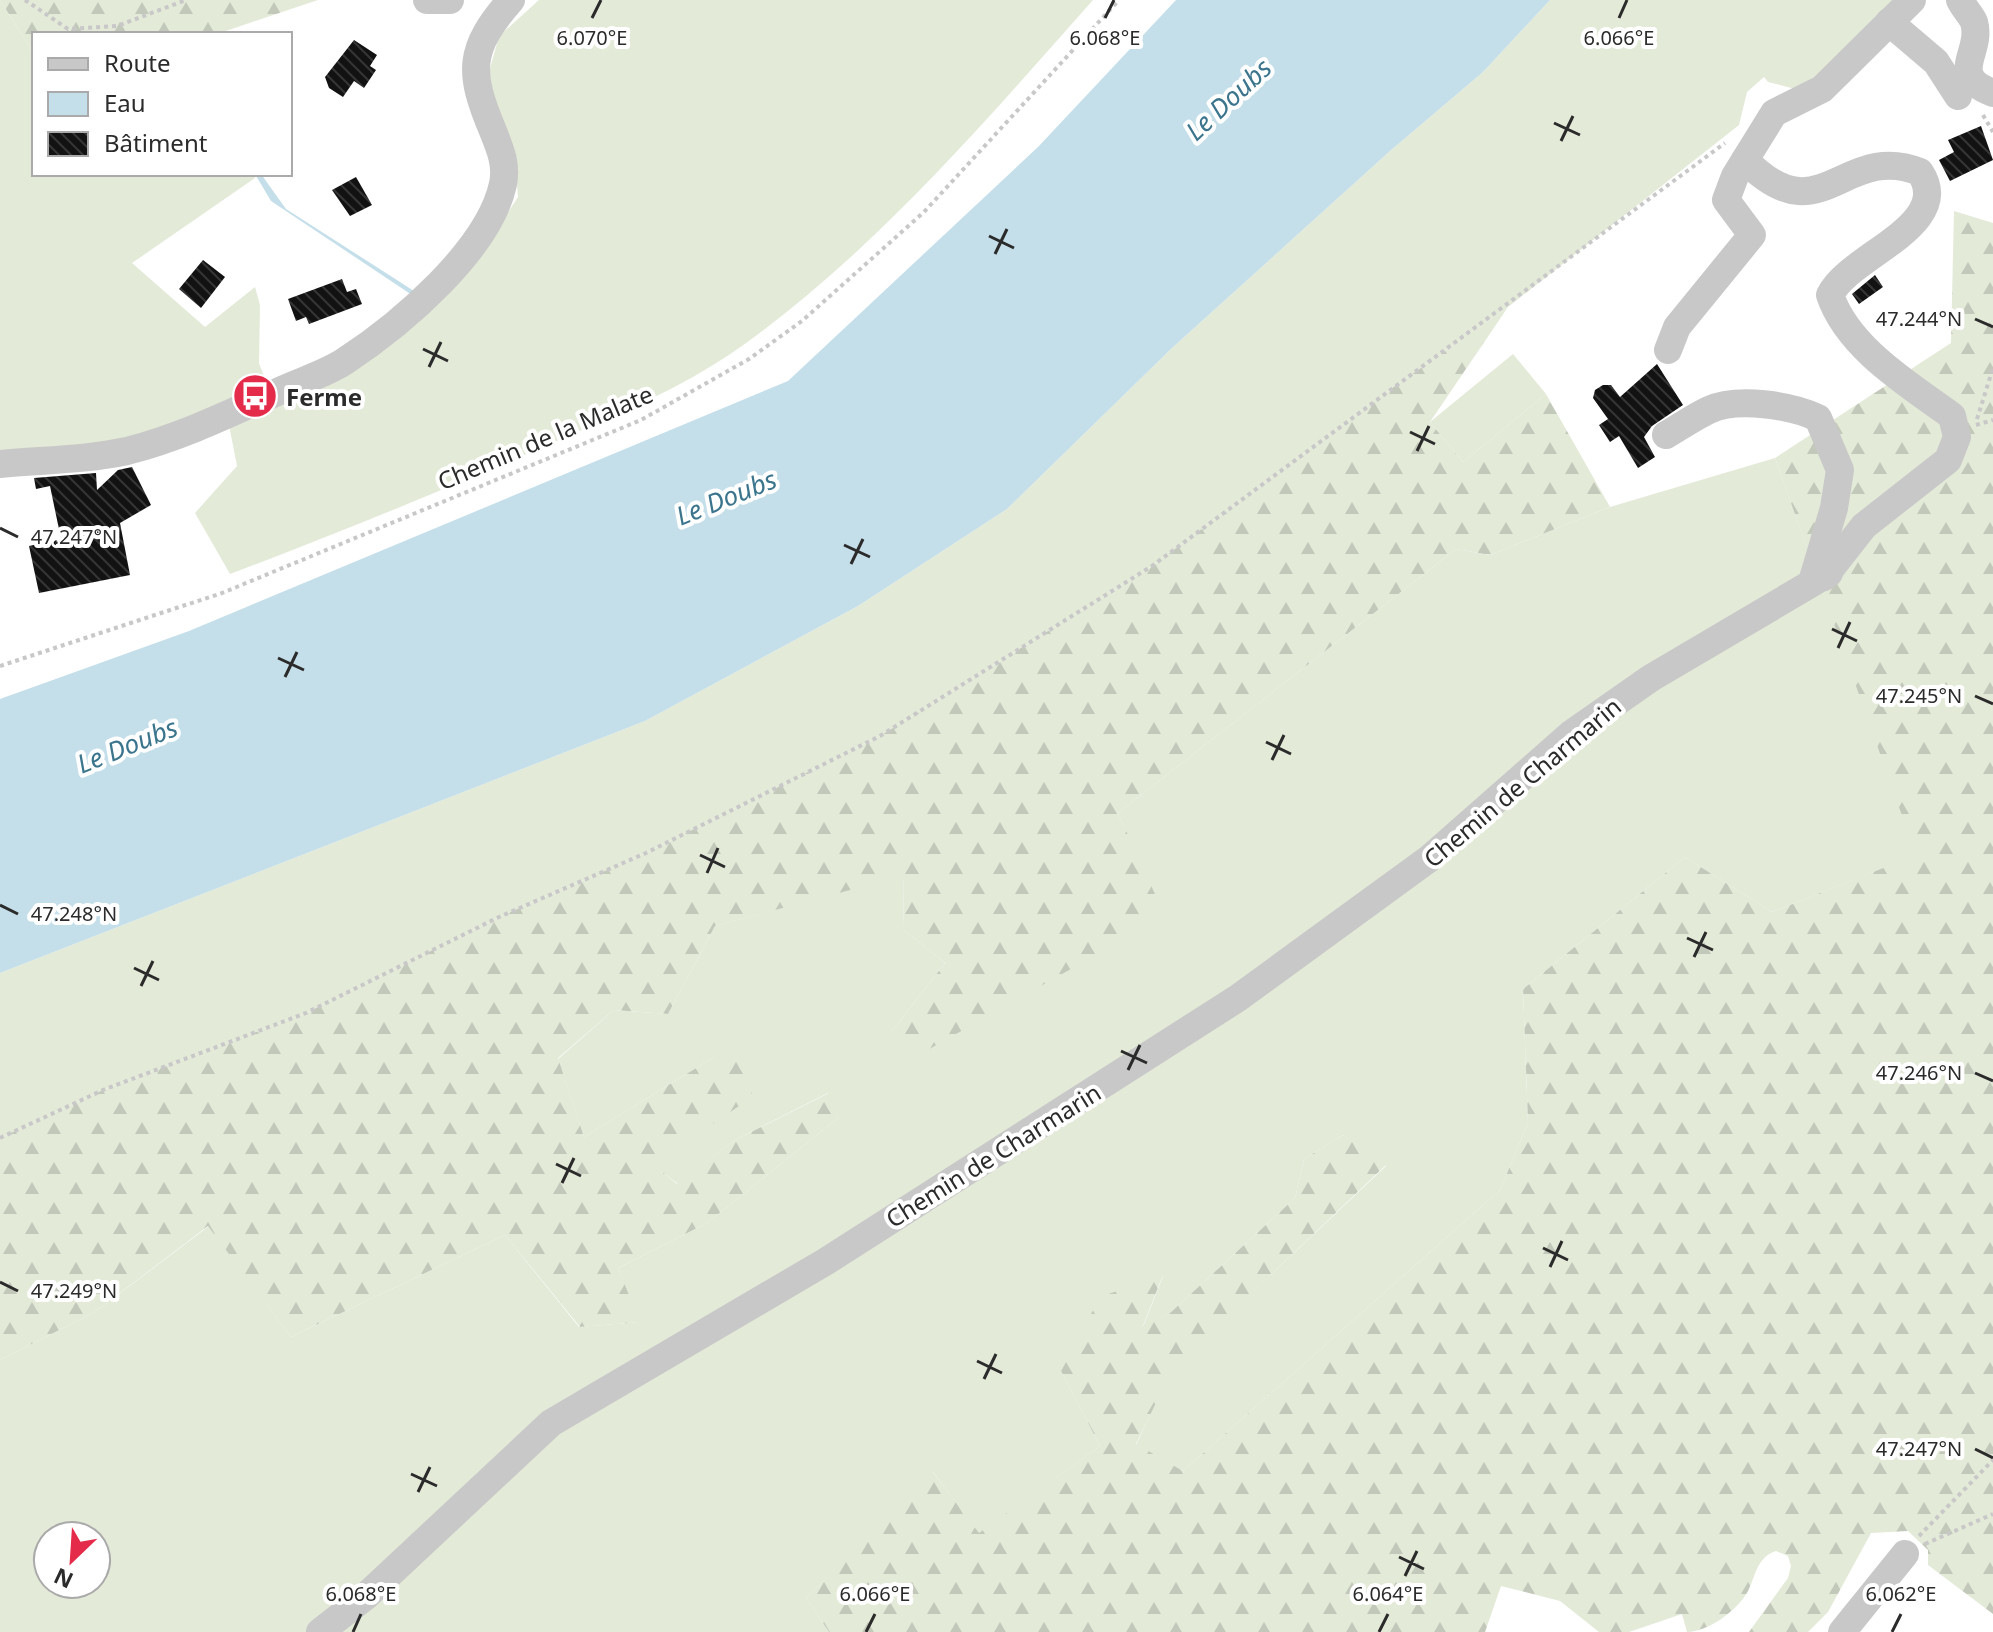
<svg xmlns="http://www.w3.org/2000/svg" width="1993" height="1632" viewBox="0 0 1993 1632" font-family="'Noto Sans',sans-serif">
<defs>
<pattern id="forest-firs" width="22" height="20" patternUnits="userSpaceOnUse" patternTransform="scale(2)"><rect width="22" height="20" fill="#e3ead8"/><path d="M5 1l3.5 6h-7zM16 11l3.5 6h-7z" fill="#c3c9ba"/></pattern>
<pattern id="building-back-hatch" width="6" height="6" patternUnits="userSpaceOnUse" patternTransform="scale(2)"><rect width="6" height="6" fill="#121212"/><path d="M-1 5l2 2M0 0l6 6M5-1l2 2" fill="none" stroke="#353535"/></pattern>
</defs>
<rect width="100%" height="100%" fill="#fff"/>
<g fill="#e3ead8" fill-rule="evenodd">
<path d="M0,0L34,54V174H253L255,178L132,263L205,327L255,287L260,305L259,363L274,403L475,263L518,197L515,159L497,115L489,72L499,36L539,0H1093C984,123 874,252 739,348C681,389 610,418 545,446C441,491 336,534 230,574L195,513L237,466L227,415L175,436L0,464Z"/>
<polygon points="1550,0 1916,0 1803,91 1768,82 1764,77 1747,92 1739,125 1508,307 1375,400 1152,566 880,736 646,853 499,917 306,1013 103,1090 0,1138 0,973 645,721 858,606 1007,509 1172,348 1390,151 1483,72"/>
<polygon points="1513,354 1546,394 1463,462 1430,422"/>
<path d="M1775,458L1917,855L1772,912L1685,857L1523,989L1528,1123L1500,1190L1183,1471L1136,1445L1172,1368L1386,1166L1343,1135L1304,1159L1295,1198L1170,1313L1143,1327L1163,1276L1061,1371L1100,1446L979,1534L933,1472L806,1598L829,1632H0V1360L95,1312L209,1226L291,1337L505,1235L579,1327L639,1322L618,1268L707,1223L838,1118L828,1093L735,1140L678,1184L652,1164L714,1057L584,1137L558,1059L614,1010L668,1014L715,926L903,875L904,930L945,963L892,1031L1164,916L1118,813L1456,549L1490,555L1610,507ZM48,1536H96V1584H48Z"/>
</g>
<g fill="url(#forest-firs)">
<polygon points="0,0 318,0 217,34 34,34 34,54"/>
<path d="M1954,211L1993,223V1614L1928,1565V1550L1908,1531L1871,1533L1828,1612L1808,1632H1749L1788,1578L1791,1566L1788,1556L1776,1551C1757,1557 1756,1575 1748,1591C1738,1610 1708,1632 1687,1632L1682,1614L1629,1632H1599L1560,1601L1501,1586L1485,1632H829L806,1598L932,1471L979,1533L1100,1446L1061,1371L1100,1297L1163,1275L1143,1326L1170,1313L1295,1198L1304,1159L1343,1135L1386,1165L1173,1368L1136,1444L1183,1471L1500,1190L1528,1123L1523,989L1685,857L1772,912L1916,855L1775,458L1951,343Z"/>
<polygon points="1508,307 1430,422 1463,462 1546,394 1610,507 1490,555 1456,549 1118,813 1165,916 917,1056 892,1031 945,963 904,930 903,876 715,926 668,1014 614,1010 558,1058 584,1137 714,1057 757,1064 751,1098 653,1164 677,1184 735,1140 829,1093 838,1118 707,1223 618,1268 640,1322 580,1327 505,1235 291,1337 208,1226 95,1312 0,1360 0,1138 103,1090 306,1013 499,917 646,853 880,736 1152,566 1375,400"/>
</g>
<g fill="#c4dfea">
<polygon points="1176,0 1550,0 1483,72 1390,151 1172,348 1007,509 858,606 645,721 0,973 0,699 189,631 788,381 1038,147"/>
<polygon points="255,174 261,174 286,209 414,291 412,295 271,201"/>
</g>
<g fill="url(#building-back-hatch)">
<polygon points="354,40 377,55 370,66 376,70 364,88 354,81 343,97 329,88 325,77"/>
<polygon points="1981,126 1993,160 1950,181 1939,160 1954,152 1948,140"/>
<polygon points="356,177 372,205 350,216 332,190"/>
<polygon points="203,260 225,277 201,308 179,289"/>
<polygon points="1875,275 1883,287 1859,304 1852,294"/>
<polygon points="342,279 347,292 356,289 362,304 309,324 306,317 296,321 288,299"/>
<polygon points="1657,364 1683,405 1652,426 1644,437 1655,457 1638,468 1619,436 1610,442 1599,425 1608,419 1593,398 1595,390 1603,385 1611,385 1620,397"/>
<polygon points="132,467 151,505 120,523 130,575 39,593 29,546 61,539 50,486 36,489 34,478 96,473 97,490 118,470"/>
</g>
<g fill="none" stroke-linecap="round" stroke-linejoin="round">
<g stroke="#c8c8c8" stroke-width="4" stroke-dasharray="4 4" stroke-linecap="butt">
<polyline points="25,0 68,29 117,26 186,0"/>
<polyline points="1983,115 1993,132"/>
<polyline points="1977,419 1993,368"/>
<polyline points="1976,425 1993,420"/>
<polyline points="0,666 222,593 641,420 749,359 802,321 924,212 1119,0"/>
<polyline points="0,1138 103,1090 306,1013 499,917 646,853 880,736 1152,566 1725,143"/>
<polyline points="1919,1536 1993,1460"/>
<polyline points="1925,1544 1993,1514"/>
</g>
<g stroke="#c8c8c8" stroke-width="28">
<polyline points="427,0 450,0"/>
<path d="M1960,0C1963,7 1971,15 1974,22C1983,53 1946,75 1993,93"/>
<polyline points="1889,22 1936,62 1958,96"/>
<path d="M1745,160C1821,238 1843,141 1920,172C1955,226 1849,255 1830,295C1848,348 1908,384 1952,416L1957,437L1948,460L1864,526L1824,577"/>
<polyline points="1668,350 1677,327 1752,235 1726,200 1735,176 1774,113 1822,89 1912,0"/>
<path d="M1666,435C1680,427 1694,417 1709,410C1737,397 1791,405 1818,418L1840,470L1834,508L1812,582"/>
<path d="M0,464C41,460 86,460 127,451C182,437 233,412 284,389C304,380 327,373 345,361C400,325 489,250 503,184C507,164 500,149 493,131C468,72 468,49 511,0"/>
<polyline points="320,1632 366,1596 551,1423 825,1262 1238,998 1430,858 1571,734 1651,678 1829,573"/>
<polyline points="1842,1632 1905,1554"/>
</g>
</g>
<path fill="none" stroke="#2b2b2b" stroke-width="3" d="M592,18L601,0M1105,18L1114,0M1619,18L1627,0M1554,123L1580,135M1561,141L1573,116M989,236L1014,248M995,254L1007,229M1975,319L1993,327M423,349L448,361M429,367L441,342M1410,432L1435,444M1417,451L1429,426M0,528L18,537M844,545L870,557M851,564L863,539M1832,629L1857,641M1838,648L1850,622M278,658L304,670M285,677L297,652M1975,696L1993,704M1266,742L1291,754M1272,760L1284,735M700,855L725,867M707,873L718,848M0,905L18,914M1687,938L1713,950M1694,957L1706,932M134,968L159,980M141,986L153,961M1121,1051L1147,1063M1128,1070L1140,1045M1975,1073L1993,1081M556,1164L581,1176M562,1183L574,1158M1543,1248L1568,1260M1550,1267L1562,1241M0,1282L18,1291M977,1361L1002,1373M984,1379L996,1354M1975,1449L1993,1458M411,1474L437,1486M418,1492L430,1467M1399,1557L1424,1569M1405,1576L1417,1551M353,1632L361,1614M866,1632L875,1614M1379,1632L1388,1614M1892,1632L1901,1614"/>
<defs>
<g id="bus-disc" transform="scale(2.3)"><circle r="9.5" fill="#e52b4a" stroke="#fff"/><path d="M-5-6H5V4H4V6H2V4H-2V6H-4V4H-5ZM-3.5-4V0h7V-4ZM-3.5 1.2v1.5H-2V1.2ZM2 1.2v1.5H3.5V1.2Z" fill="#fff"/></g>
</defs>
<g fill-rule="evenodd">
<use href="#bus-disc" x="255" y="396"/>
</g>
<g text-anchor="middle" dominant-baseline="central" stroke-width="8" stroke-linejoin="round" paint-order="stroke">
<g font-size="24" font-weight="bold" fill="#2b2b2b" stroke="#fff" text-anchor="start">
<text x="286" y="396">Ferme</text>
</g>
<g font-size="24" fill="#2b2b2b" stroke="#fff">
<text transform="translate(545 437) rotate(-23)">Chemin de la Malate</text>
<text transform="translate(1522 782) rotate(-40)">Chemin de Charmarin</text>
<text transform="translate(993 1155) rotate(-32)">Chemin de Charmarin</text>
</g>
<g font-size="26" font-style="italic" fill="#3a748d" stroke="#fff">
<text transform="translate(1228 99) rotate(-43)">Le Doubs</text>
<text transform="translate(726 497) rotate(-22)">Le Doubs</text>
<text transform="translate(127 745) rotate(-22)">Le Doubs</text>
</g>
</g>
<g font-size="20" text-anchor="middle" fill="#2b2b2b" stroke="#fff" stroke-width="8" stroke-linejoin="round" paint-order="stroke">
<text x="592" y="45">6.070°E</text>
<text x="1105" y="45">6.068°E</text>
<text x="1619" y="45">6.066°E</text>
<text x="1919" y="326">47.244°N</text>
<text x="74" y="544">47.247°N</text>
<text x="1919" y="703">47.245°N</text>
<text x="74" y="921">47.248°N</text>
<text x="1919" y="1080">47.246°N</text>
<text x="74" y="1298">47.249°N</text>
<text x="1919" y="1456">47.247°N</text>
<text x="875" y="1601">6.066°E</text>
<text x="1388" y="1601">6.064°E</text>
<text x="1901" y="1601">6.062°E</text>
<text x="361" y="1601">6.068°E</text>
</g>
<rect x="32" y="32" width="260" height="144" fill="#ffffff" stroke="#aaaaaa" stroke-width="2"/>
<rect x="48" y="58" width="40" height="12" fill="#c8c8c8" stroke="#aaaaaa" stroke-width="2"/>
<text x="104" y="72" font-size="24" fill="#2b2b2b">Route</text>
<rect x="48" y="92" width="40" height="24" fill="#c4dfea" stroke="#aaaaaa" stroke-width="2"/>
<text x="104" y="112" font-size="24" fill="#2b2b2b">Eau</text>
<rect x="48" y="132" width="40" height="24" fill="url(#building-back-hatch)" stroke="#aaaaaa" stroke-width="2"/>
<text x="104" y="152" font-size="24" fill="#2b2b2b">Bâtiment</text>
<g transform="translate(72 1560) rotate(205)"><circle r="38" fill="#ffffff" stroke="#aaaaaa" stroke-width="2"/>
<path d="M0-6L14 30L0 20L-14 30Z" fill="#e52b4a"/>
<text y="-12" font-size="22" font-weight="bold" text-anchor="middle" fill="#2b2b2b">N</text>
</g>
</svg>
